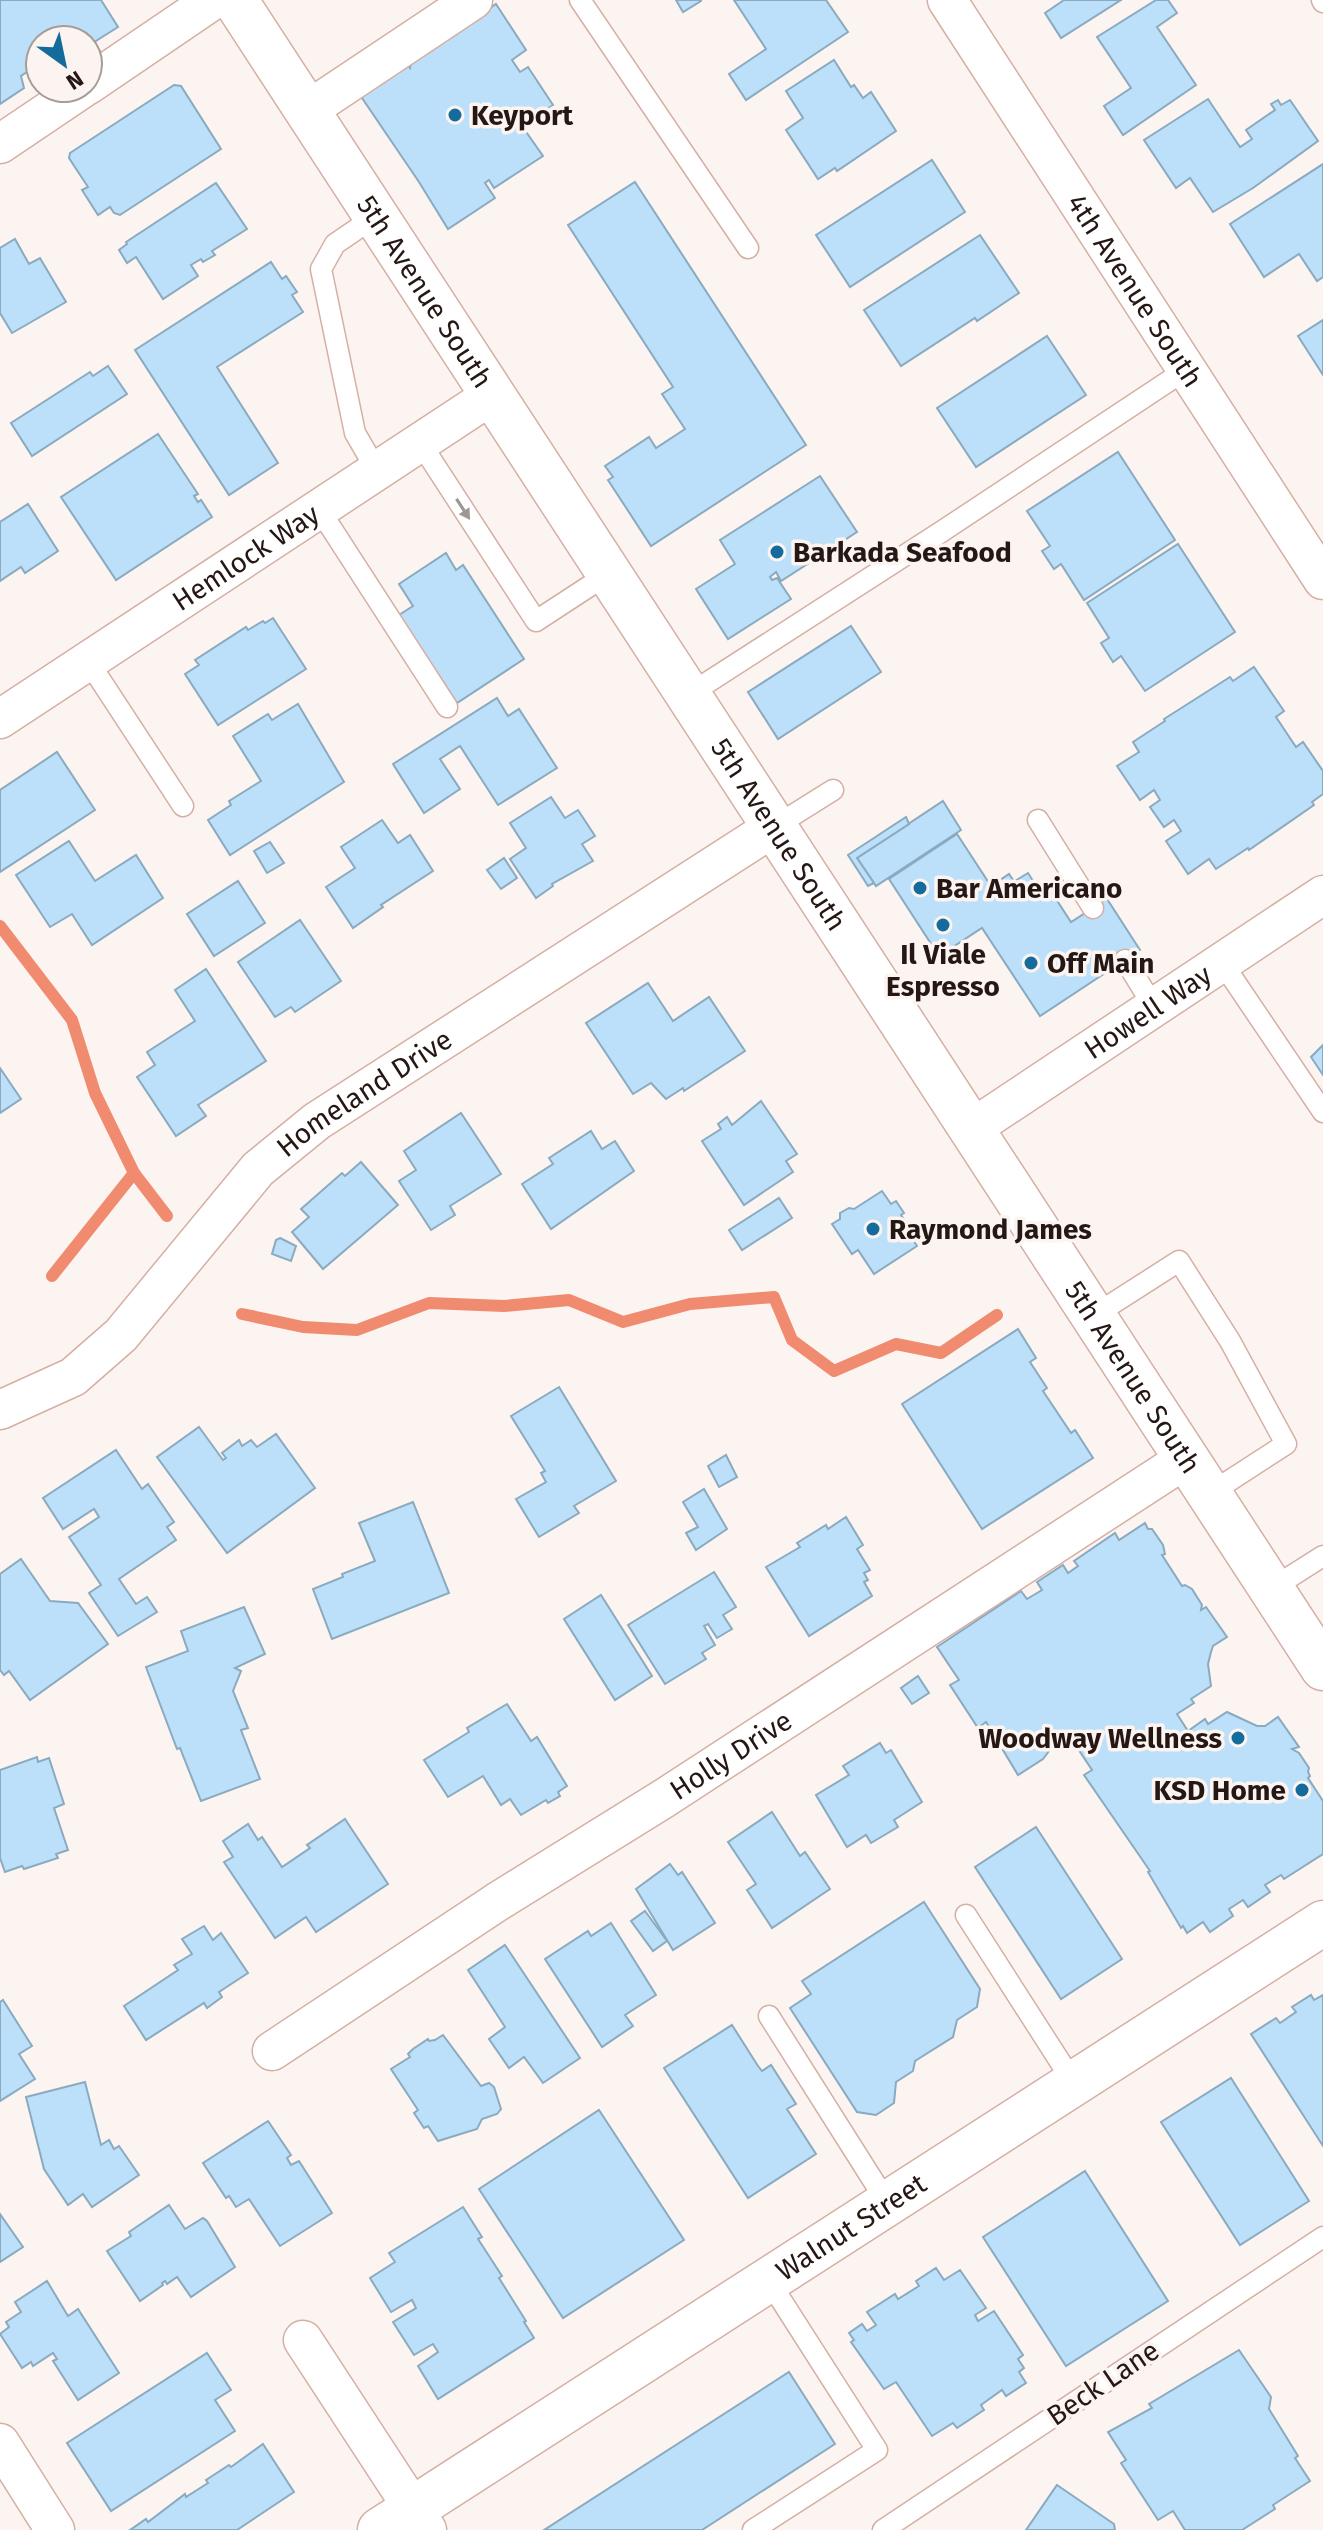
<svg xmlns="http://www.w3.org/2000/svg" width="1323" height="2530" viewBox="0 0 1323 2530" font-family="'Fira Sans',sans-serif">
<rect width="100%" height="100%" fill="#fcf4f1"/>
<g fill="none" stroke-linecap="round" stroke-linejoin="round">
<g stroke="#f08b70" stroke-width="12">
<polyline points="0,926 72,1020 95,1093 134,1173 167,1216"/>
<polyline points="52,1276 134,1173"/>
<polyline points="242,1314 303,1327 357,1330 429,1303 504,1306 569,1300 623,1322 690,1304 774,1297 792,1340 834,1371 896,1344 941,1353 997,1315"/>
</g>
</g>
<g fill="#bce0f9" stroke="#8aaac0" stroke-width="2">
<polygon points="0,0 101,0 118,27 88,46 88,40 40,40 40,78 37,80 27,72 21,76 24,88 0,104"/>
<polygon points="676,0 701,0 701,1 683,12"/>
<polygon points="734,0 826,0 848,32 746,100 729,74 766,49"/>
<polygon points="1064,0 1121,0 1061,38 1045,13"/>
<polygon points="1156,0 1168,0 1177,13 1157,27 1196,85 1123,135 1104,106 1131,88 1097,37"/>
<polygon points="496,4 526,50 512,60 520,72 528,67 553,105 522,126 543,156 494,188 489,180 485,183 495,198 448,229 419,182 360,95 407,64 410,68 411,62"/>
<polygon points="834,60 851,87 854,85 863,98 871,92 896,131 837,171 835,168 818,179 786,130 803,118 786,91"/>
<polygon points="174,85 181,86 221,149 120,215 114,213 110,207 98,215 82,190 88,187 69,158 70,153"/>
<polygon points="1208,99 1240,147 1252,139 1246,130 1275,110 1271,104 1278,100 1281,105 1290,100 1318,141 1253,188 1213,212 1190,178 1176,188 1144,140"/>
<polygon points="932,160 965,212 850,287 816,235"/>
<polygon points="1323,164 1323,277 1317,281 1299,254 1264,277 1230,224"/>
<polygon points="635,182 806,445 651,546 608,480 613,477 605,466 649,437 656,448 685,429 662,394 673,387 568,225"/>
<polygon points="216,183 247,229 212,251 215,255 203,262 201,259 191,265 198,276 163,299 136,257 127,263 119,250 127,244 126,242"/>
<polygon points="980,235 1019,293 977,321 975,318 901,366 864,310"/>
<polygon points="15,239 29,264 40,258 66,302 12,333 0,313 0,248"/>
<polygon points="271,262 282,279 286,276 297,292 292,295 303,312 217,367 278,463 229,495 135,350"/>
<polygon points="1323,320 1323,375 1298,336"/>
<polygon points="1047,336 1086,395 976,467 937,408"/>
<polygon points="108,366 127,394 32,456 11,423 90,372 93,376"/>
<polygon points="158,434 198,494 194,496 198,502 201,500 212,517 116,580 61,497"/>
<polygon points="1118,452 1175,540 1084,600 1061,564 1054,569 1042,551 1050,546 1027,511"/>
<polygon points="820,476 857,532 781,581 776,572 770,577 772,580 777,578 791,599 728,639 696,589 735,564 720,540"/>
<polygon points="28,504 58,551 25,573 21,567 0,581 0,522"/>
<polygon points="1178,544 1235,632 1145,691 1121,656 1113,662 1101,643 1109,638 1087,603"/>
<polygon points="446,553 456,570 463,565 524,659 457,703 399,615 413,606 399,584"/>
<polygon points="273,618 306,669 218,725 185,674 199,665 195,660 246,627 248,630 263,621 265,623"/>
<polygon points="851,626 881,672 778,739 748,692"/>
<polygon points="1254,667 1284,711 1276,717 1296,747 1303,742 1323,771 1323,794 1312,802 1314,805 1249,850 1248,848 1216,869 1209,859 1188,874 1166,841 1181,831 1174,820 1164,827 1150,807 1160,800 1154,790 1140,800 1117,766 1139,752 1133,742 1165,721 1164,719 1230,677 1233,681"/>
<polygon points="497,698 508,716 519,709 557,768 498,805 460,746 440,759 460,789 424,813 393,764"/>
<polygon points="298,704 344,782 230,855 208,820 231,805 229,801 261,781 233,736 268,714 272,720"/>
<polygon points="57,752 95,810 0,872 0,790"/>
<polygon points="551,797 565,818 578,810 595,836 582,844 593,861 552,884 553,886 536,898 510,859 526,848 510,823"/>
<polygon points="943,801 961,830 876,886 857,858"/>
<polygon points="906,817 909,824 857,858 874,883 868,886 848,855"/>
<polygon points="382,820 398,843 410,835 433,871 381,905 383,907 353,928 326,887 355,868 341,847"/>
<polygon points="957,834 991,886 1009,874 1024,896 1015,881 1028,873 1037,887 1045,882 1071,922 1107,899 1140,950 1040,1016 982,928 939,956 889,879"/>
<polygon points="69,841 95,881 136,855 163,898 92,945 72,914 50,927 16,875"/>
<polygon points="270,842 284,863 267,873 254,851"/>
<polygon points="504,858 517,878 501,889 487,870"/>
<polygon points="238,881 265,923 214,956 187,914"/>
<polygon points="300,920 341,981 295,1012 291,1007 275,1017 238,962"/>
<polygon points="206,969 266,1061 198,1105 206,1116 176,1136 137,1077 155,1065 147,1052 195,1021 175,990"/>
<polygon points="648,983 673,1021 709,997 745,1051 684,1091 683,1088 666,1099 651,1083 633,1094 586,1023"/>
<polygon points="1323,1045 1323,1075 1311,1057"/>
<polygon points="0,1068 21,1099 0,1113"/>
<polygon points="761,1101 797,1154 786,1161 793,1172 744,1205 702,1141 721,1129 718,1124 727,1117 732,1125"/>
<polygon points="461,1113 501,1174 450,1206 455,1215 431,1230 399,1181 416,1170 404,1151"/>
<polygon points="591,1131 602,1149 615,1141 634,1171 551,1229 522,1184 553,1164 549,1158"/>
<polygon points="361,1162 398,1205 323,1269 292,1232 309,1217 301,1209 342,1173 345,1176"/>
<polygon points="882,1191 891,1204 896,1201 904,1213 901,1215 913,1233 910,1235 917,1246 874,1274 858,1250 852,1254 832,1224 840,1219 840,1213 849,1208 854,1209"/>
<polygon points="779,1198 792,1218 742,1250 729,1230"/>
<polygon points="280,1238 296,1246 291,1261 272,1254 276,1240"/>
<polygon points="1018,1329 1036,1358 1030,1362 1047,1388 1043,1391 1071,1433 1075,1430 1093,1458 982,1529 902,1404"/>
<polygon points="559,1387 616,1481 574,1506 579,1513 539,1537 516,1499 546,1482 541,1473 545,1471 511,1416"/>
<polygon points="199,1427 223,1460 226,1458 222,1453 239,1440 242,1446 251,1440 257,1447 276,1434 315,1488 227,1553 157,1457"/>
<polygon points="116,1450 142,1489 148,1484 174,1522 167,1527 176,1540 119,1579 136,1604 147,1597 157,1612 118,1636 89,1593 101,1585 69,1537 99,1517 94,1509 63,1529 43,1498"/>
<polygon points="726,1455 737,1477 719,1487 708,1466"/>
<polygon points="704,1489 727,1529 696,1550 686,1533 698,1527 683,1502"/>
<polygon points="413,1502 449,1593 332,1639 313,1589 343,1577 342,1574 375,1561 359,1523"/>
<polygon points="846,1517 863,1545 857,1549 870,1570 864,1573 868,1580 864,1582 872,1596 809,1636 766,1567 800,1547 797,1543 826,1525 828,1529"/>
<polygon points="1145,1523 1148,1529 1152,1529 1163,1545 1165,1554 1162,1555 1182,1586 1185,1585 1192,1589 1202,1605 1201,1610 1206,1607 1227,1637 1213,1646 1211,1652 1208,1664 1211,1686 1191,1699 1194,1703 1177,1714 1188,1731 1205,1719 1208,1724 1227,1712 1257,1726 1265,1726 1278,1717 1299,1747 1292,1749 1299,1753 1309,1768 1308,1772 1310,1776 1308,1778 1323,1801 1323,1854 1284,1879 1281,1875 1265,1885 1270,1892 1248,1907 1243,1900 1229,1909 1233,1916 1210,1932 1203,1922 1187,1933 1183,1926 1181,1928 1148,1872 1150,1871 1084,1775 1092,1770 1068,1734 1047,1748 1049,1751 1043,1759 1018,1775 986,1722 978,1728 950,1685 959,1680 937,1647 1021,1591 1027,1599 1042,1590 1037,1582 1063,1565 1068,1573 1078,1566 1074,1561 1115,1533 1119,1540"/>
<polygon points="21,1559 50,1601 78,1603 108,1644 30,1700 9,1671 4,1675 0,1670 0,1574"/>
<polygon points="714,1572 736,1607 723,1615 732,1629 717,1638 708,1624 704,1626 715,1645 702,1653 706,1659 665,1684 628,1625"/>
<polygon points="601,1595 652,1676 615,1700 564,1619"/>
<polygon points="244,1607 265,1654 235,1668 241,1671 233,1691 248,1728 241,1730 260,1779 201,1801 180,1748 177,1749 146,1667 188,1651 181,1631"/>
<polygon points="918,1676 929,1693 912,1704 901,1688"/>
<polygon points="507,1704 531,1741 537,1737 567,1786 558,1792 560,1796 548,1803 546,1800 521,1815 510,1799 501,1805 483,1776 448,1797 424,1760 469,1732 467,1728"/>
<polygon points="880,1743 886,1753 891,1750 922,1802 894,1820 898,1827 871,1843 866,1835 847,1847 816,1795 849,1775 843,1766"/>
<polygon points="37,1757 38,1762 49,1758 64,1804 54,1808 68,1850 56,1854 58,1858 24,1869 22,1866 5,1872 0,1858 0,1770"/>
<polygon points="772,1812 800,1856 805,1852 830,1889 772,1928 747,1890 756,1884 728,1842"/>
<polygon points="345,1819 388,1884 316,1932 306,1917 275,1938 224,1862 233,1857 223,1841 248,1824 258,1840 262,1837 282,1867 310,1848 307,1845"/>
<polygon points="1036,1827 1122,1959 1061,1999 975,1867"/>
<polygon points="670,1864 678,1875 682,1872 715,1923 673,1950 636,1889"/>
<polygon points="924,1902 980,1989 977,2007 957,2020 953,2037 915,2061 913,2071 896,2082 894,2103 876,2115 857,2112 790,2008 811,1994 802,1981"/>
<polygon points="645,1911 667,1941 653,1951 631,1921"/>
<polygon points="611,1923 656,1995 625,2015 633,2026 602,2047 545,1959 588,1931 591,1936"/>
<polygon points="204,1926 213,1940 221,1933 248,1973 219,1992 222,1997 207,2008 204,2003 146,2040 124,2006 178,1970 174,1965 192,1954 182,1939"/>
<polygon points="505,1945 580,2058 543,2083 524,2057 509,2068 489,2039 505,2027 468,1970"/>
<polygon points="1311,1995 1314,2000 1323,1995 1323,2146 1251,2034 1276,2018 1280,2023 1296,2012 1292,2007"/>
<polygon points="3,2000 32,2046 19,2054 35,2079 0,2101 0,2002"/>
<polygon points="732,2025 758,2066 762,2071 771,2065 796,2104 787,2109 816,2154 748,2198 664,2068"/>
<polygon points="443,2035 481,2086 489,2083 494,2087 501,2109 497,2114 482,2119 477,2129 438,2141 428,2126 424,2128 414,2113 418,2110 391,2069 410,2057 408,2054 413,2049 428,2039 429,2041 435,2040"/>
<polygon points="1231,2078 1309,2201 1240,2245 1161,2122"/>
<polygon points="85,2082 101,2145 109,2140 114,2149 119,2146 139,2175 92,2207 83,2194 68,2205 44,2169 26,2097"/>
<polygon points="599,2110 684,2240 563,2318 479,2189"/>
<polygon points="268,2121 291,2155 287,2158 291,2165 299,2161 332,2213 280,2246 249,2199 236,2207 229,2196 226,2198 203,2163"/>
<polygon points="1085,2171 1168,2301 1066,2366 983,2237"/>
<polygon points="169,2205 185,2229 203,2218 207,2221 235,2267 191,2297 177,2277 167,2284 165,2281 162,2283 163,2285 140,2301 107,2251 131,2236 129,2232"/>
<polygon points="463,2207 482,2237 478,2239 502,2276 499,2278 526,2321 524,2322 534,2338 438,2399 418,2366 438,2352 433,2344 414,2355 393,2322 416,2308 412,2300 391,2312 370,2278 395,2262 389,2253"/>
<polygon points="0,2214 23,2247 0,2262"/>
<polygon points="936,2268 944,2280 960,2270 986,2308 975,2315 978,2321 994,2311 1023,2355 1018,2359 1024,2368 1019,2372 1026,2383 1006,2396 1002,2390 981,2405 984,2410 957,2428 953,2423 932,2436 896,2382 884,2389 851,2342 854,2340 849,2333 862,2324 867,2331 876,2325 867,2312 895,2294 898,2299 919,2286 916,2281"/>
<polygon points="47,2281 68,2316 78,2309 119,2373 78,2400 53,2361 57,2359 53,2353 33,2366 31,2362 22,2368 0,2334 9,2327 6,2322 21,2312 15,2302"/>
<polygon points="1239,2350 1271,2397 1269,2409 1298,2456 1295,2458 1310,2481 1273,2505 1275,2509 1242,2530 1185,2530 1173,2511 1158,2520 1121,2463 1126,2460 1108,2432 1152,2408 1149,2404"/>
<polygon points="207,2353 231,2390 215,2400 235,2431 111,2511 67,2443"/>
<polygon points="789,2372 835,2444 702,2530 544,2530"/>
<polygon points="263,2444 294,2492 237,2530 130,2530 146,2519 148,2522 185,2494 186,2497 208,2483 206,2480 229,2465 231,2467"/>
<polygon points="1057,2485 1114,2524 1115,2530 1026,2530"/>
</g>
<g fill="none" stroke-linecap="round" stroke-linejoin="round">
<g stroke="#d6afa4" stroke-width="23">
<g id="lane">
<polyline points="580,0 748,248"/>
<polyline points="1322,0 1323,2"/>
<polyline points="376,216 335,244 321,269 355,433 377,471"/>
<polyline points="421,444 536,621 608,574"/>
<polyline points="319,509 447,707"/>
<polyline points="88,661 183,806"/>
<polyline points="688,695 941,532 1187,369"/>
<polyline points="1038,820 1093,908"/>
<polyline points="774,827 833,790"/>
<polyline points="1125,960 1154,1007"/>
<polyline points="1221,961 1323,1112"/>
<polyline points="1093,1316 1179,1261 1230,1341 1286,1444 1209,1494"/>
<polyline points="1271,1589 1323,1556"/>
<polyline points="966,1915 1075,2085"/>
<polyline points="769,2016 888,2204"/>
<polyline points="753,2530 877,2450 769,2281"/>
<polyline points="883,2530 1323,2237"/>
</g>
</g>
<g stroke="#d6afa4" stroke-width="41">
<g id="street">
<path id="s1" d="M947,0L1323,580"/>
<polyline points="88,85 213,0"/>
<polyline points="308,110 473,0"/>
<polyline points="0,144 83,88"/>
<path id="s2" d="M0,719L492,395"/>
<path id="s3" d="M971,1129L1323,895"/>
<path id="s4" d="M0,1410L73,1377L121,1335L258,1169L317,1121L774,827"/>
<path id="s5" d="M272,2051L497,1902L663,1799L1187,1458"/>
<polyline points="303,2340 427,2530"/>
<polyline points="0,2443 55,2530"/>
</g>
</g>
<g stroke="#d6afa4" stroke-width="47">
<g id="secondary">
<path id="s6" d="M235,0L1323,1668"/>
<path id="s7" d="M380,2530L1323,1923"/>
</g>
</g>
<use href="#lane" stroke="#fff" stroke-width="20"/>
<use href="#street" stroke="#fff" stroke-width="38"/>
<use href="#secondary" stroke="#fff" stroke-width="44"/>
</g>
<defs><path id="oneway-solid" d="M-6-.8H1V-3.2L6.5 0L1 3.2V.8H-6Z" transform="scale(2)"/></defs>
<use fill="#9d9795" href="#oneway-solid" transform="translate(463 509) rotate(57)"/>
<g fill="#156c9c" stroke="#fcf4f1" stroke-width="3">
<circle cx="455" cy="115" r="8"/>
<circle cx="777" cy="552" r="8"/>
<circle cx="920" cy="888" r="8"/>
<circle cx="943" cy="925" r="8"/>
<circle cx="1031" cy="963" r="8"/>
<circle cx="873" cy="1229" r="8"/>
<circle cx="1238" cy="1738" r="8"/>
<circle cx="1302" cy="1790" r="8"/>
</g>
<g text-anchor="middle" dominant-baseline="central" stroke-width="7" stroke-linejoin="round" paint-order="stroke">
<g font-size="28" font-weight="bold" fill="#251713" stroke="#fcf4f1" text-anchor="start">
<text x="471" y="115">Keyport</text>
<text x="793" y="552">Barkada Seafood</text>
<text x="936" y="888">Bar Americano</text>
<text x="943" y="954" text-anchor="middle">Il Viale<tspan x="943" dy="32">Espresso</tspan></text>
<text x="1047" y="963">Off Main</text>
<text x="889" y="1229">Raymond James</text>
<text x="1222" y="1738" text-anchor="end">Woodway Wellness</text>
<text x="1286" y="1790" text-anchor="end">KSD Home</text>
</g>
<g font-size="28" fill="#251713" stroke="#fcf4f1">
<text stroke="none"><textPath href="#s1" startOffset="346">4th Avenue South</textPath></text>
<text stroke="none"><textPath href="#s6" startOffset="348">5th Avenue South</textPath></text>
<text stroke="none"><textPath href="#s2" startOffset="294">Hemlock Way</textPath></text>
<text stroke="none"><textPath href="#s6" startOffset="996">5th Avenue South</textPath></text>
<text stroke="none"><textPath href="#s3" startOffset="212">Howell Way</textPath></text>
<text stroke="none"><textPath href="#s4" startOffset="490">Homeland Drive</textPath></text>
<text stroke="none"><textPath href="#s6" startOffset="1644">5th Avenue South</textPath></text>
<text stroke="none"><textPath href="#s5" startOffset="546">Holly Drive</textPath></text>
<text stroke="none"><textPath href="#s7" startOffset="560">Walnut Street</textPath></text>
<text transform="translate(1103 2383) rotate(-34)">Beck Lane</text>
</g>
</g>
<g transform="translate(64 64) rotate(147)"><circle r="38" fill="#fcf4f1" stroke="#a69c98" stroke-width="2"/>
<path d="M0-6L14 30L0 20L-14 30Z" fill="#156c9c"/>
<text y="-12" font-size="22" font-weight="bold" text-anchor="middle" fill="#251713">N</text>
</g>
</svg>
